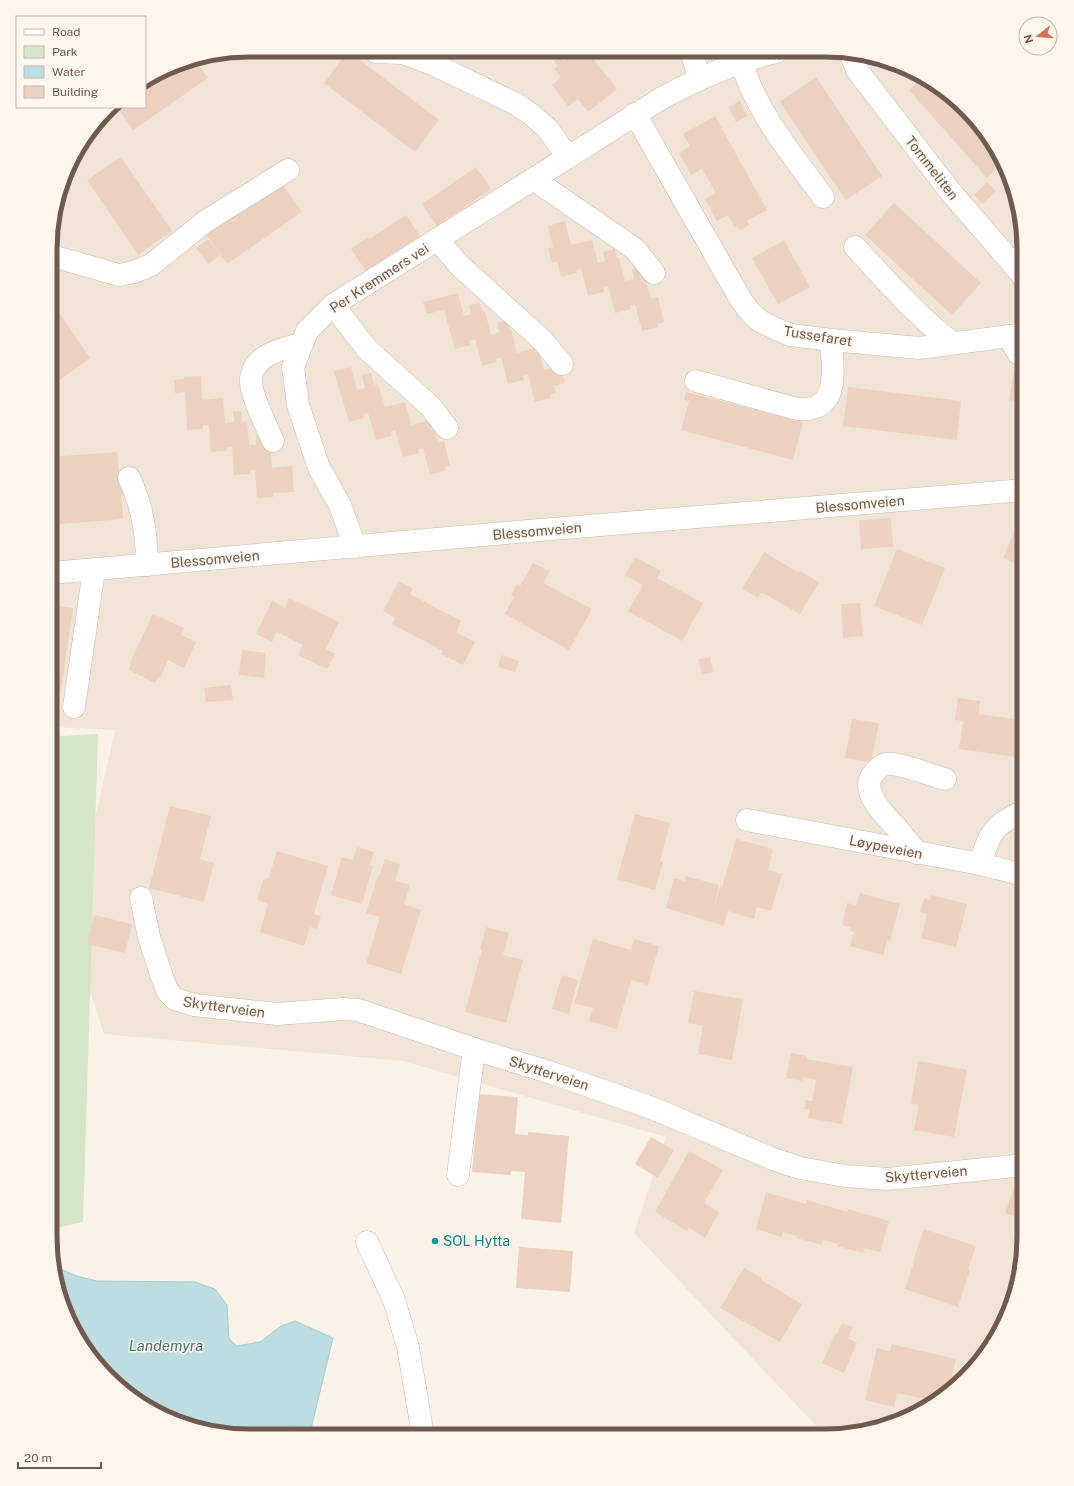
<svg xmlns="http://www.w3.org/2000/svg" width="1074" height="1486" viewBox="0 0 1074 1486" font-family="'Public Sans',sans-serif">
<rect width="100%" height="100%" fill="#faf2e7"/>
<polygon fill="#f0e4d6" points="249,50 851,52 901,65 946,91 983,128 1004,161 1017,198 1024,249 1024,1250 1013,1301 990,1348 956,1387 913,1416 876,1429 821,1436 821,1431 634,1233 666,1137 403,1061 104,1034 70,930 115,730 51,727 52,223 77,150 112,107 145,107 145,84 185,61"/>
<polygon fill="#d4e6c7" points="98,734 83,1222 50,1229 51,735 65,736"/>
<polygon fill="#bddde1" stroke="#a5ccd2" points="53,1268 60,1269 77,1276 97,1281 195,1282 215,1289 227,1305 229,1339 237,1346 260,1342 281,1326 295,1321 333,1338 310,1433 298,1426 284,1426 283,1434 223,1434 173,1421 128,1395 91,1358 70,1325 54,1276"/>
<g fill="#ecd1c1">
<polygon points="348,51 439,120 415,152 324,83"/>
<polygon points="576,51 587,51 617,89 588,112 578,99 568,106 552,85 561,77 554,68 558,66 554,61 560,56 564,61"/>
<polygon points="194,59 208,78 133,130 117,107 145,107 145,84 185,61"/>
<polygon points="816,77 882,176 846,200 780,102"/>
<polygon points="923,78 946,91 983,128 1004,163 987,178 909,90"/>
<polygon points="740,101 747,116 736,122 728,107"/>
<polygon points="715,116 767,210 747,221 749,225 740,230 737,226 735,228 728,215 717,221 705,199 716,193 702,169 691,175 679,153 690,146 683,134"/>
<polygon points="121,157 172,231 138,255 87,180"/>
<polygon points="476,167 491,189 437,226 422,204"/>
<polygon points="278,178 302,212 227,264 203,230"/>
<polygon points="987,182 996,191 983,204 974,195"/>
<polygon points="894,203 981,283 952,315 865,235"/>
<polygon points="406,215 420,236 366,271 351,249 368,237 369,239"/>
<polygon points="565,221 571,245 592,240 598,263 605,261 603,252 615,249 617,258 619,258 625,281 634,279 632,269 641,267 651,299 658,297 664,322 657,324 658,327 642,331 635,304 630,306 631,309 615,313 608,286 603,287 604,292 588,296 581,268 577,270 577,273 561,277 557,261 552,263 548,249 553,247 548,226"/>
<polygon points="208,239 220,255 208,264 196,248"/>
<polygon points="784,240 810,287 778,304 752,258"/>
<polygon points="458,293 464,316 471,314 469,305 480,303 482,312 485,311 491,335 499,332 497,323 507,320 510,330 511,329 517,353 538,347 544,370 561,366 565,383 554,386 556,393 550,395 551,398 535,402 528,375 523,376 524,380 508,384 501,357 496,359 497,362 482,366 475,339 469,341 471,345 455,349 444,310 427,314 423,302"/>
<polygon points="52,302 90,358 57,382 51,374"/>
<polygon points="1016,360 1024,362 1024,402 1009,400"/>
<polygon points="351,367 357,390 365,388 362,375 371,373 374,385 378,384 385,407 405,402 411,425 432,420 438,443 444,441 450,465 445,467 446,470 430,475 423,448 418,449 419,453 403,457 395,430 391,432 392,436 376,440 368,413 363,414 364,418 349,422 334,371"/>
<polygon points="201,376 202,400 223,398 225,423 234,422 233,411 241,411 242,422 247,421 249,445 256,445 256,435 268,435 270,444 272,468 292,466 294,492 273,493 273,497 257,498 255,470 250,470 250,474 234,475 232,447 226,448 227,451 211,452 209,425 203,425 203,429 187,430 185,392 175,393 174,380 184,379 184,377"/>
<polygon points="848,387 961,401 957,440 843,426"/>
<polygon points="686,392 803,422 793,460 681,430 689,401 684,400"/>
<polygon points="117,452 120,482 125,495 121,495 123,519 51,525 51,457"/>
<polygon points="891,518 893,547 861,549 859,520"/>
<polygon points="1015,530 1024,534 1024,567 1003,558"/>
<polygon points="897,549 945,568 922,625 874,606"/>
<polygon points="764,552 799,573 800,571 819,582 800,614 761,592 758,598 742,589"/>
<polygon points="635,557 661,571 657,578 703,603 682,641 628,611 643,585 625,575"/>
<polygon points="533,563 550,571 543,583 592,609 569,650 505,614 514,597 511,595 517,584 520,586"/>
<polygon points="1024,579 1024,594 1018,592"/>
<polygon points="399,581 413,588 410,594 461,621 456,632 475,642 463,665 441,654 443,651 392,624 395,618 383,611"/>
<polygon points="289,598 339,622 326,649 335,654 327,669 298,655 303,645 277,632 272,642 256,634 272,601 285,608"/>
<polygon points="860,603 863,636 843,638 841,604"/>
<polygon points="51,605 73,608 58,710 51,709"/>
<polygon points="153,614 184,628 181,635 196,642 184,668 168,660 160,678 158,677 155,683 129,670 131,664 130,663"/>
<polygon points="242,650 266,653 264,678 239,675"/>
<polygon points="501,655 519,661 515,672 498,667"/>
<polygon points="710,657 713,672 702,675 698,659"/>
<polygon points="231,685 233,700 206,702 204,688"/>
<polygon points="958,698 980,701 979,714 1021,720 1016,757 959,749 963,721 955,720"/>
<polygon points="852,719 879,723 871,762 845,758"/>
<polygon points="170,806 211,816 200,859 214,863 204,902 149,888"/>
<polygon points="635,814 670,823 660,861 663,862 655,890 617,879"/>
<polygon points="736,839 773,849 768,870 782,874 771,911 757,907 754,919 728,911 724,926 666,908 674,878 685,881 686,876 719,885 714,908 720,887 722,888"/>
<polygon points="357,847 374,852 370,865 373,866 362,904 331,895 342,857 353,860"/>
<polygon points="277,851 328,866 314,914 321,916 317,929 310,927 304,946 260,932 268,904 257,900 263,881 269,877"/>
<polygon points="385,859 400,864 395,881 410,885 404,904 421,910 401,974 366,963 380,917 366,913 378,876 379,876"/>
<polygon points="860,893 900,904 890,941 887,940 883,955 850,946 854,932 850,931 851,927 842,925 847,903 856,905"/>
<polygon points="931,895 967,904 956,947 921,938 927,914 920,912 924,898 930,900"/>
<polygon points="94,915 132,924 125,953 87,944"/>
<polygon points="486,927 509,933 503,955 523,960 506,1023 465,1012 482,949 480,949"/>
<polygon points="593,939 631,950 634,939 659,946 648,985 631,980 617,1029 589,1021 593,1008 574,1003"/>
<polygon points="562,975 578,980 569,1014 552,1009"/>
<polygon points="694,991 743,999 732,1060 698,1054 703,1026 688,1023"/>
<polygon points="791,1053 806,1056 806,1059 853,1067 842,1124 808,1118 810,1109 805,1109 806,1100 812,1101 816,1080 803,1077 802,1081 786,1078"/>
<polygon points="918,1061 967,1070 954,1137 914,1130 919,1105 911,1103"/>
<polygon points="479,1094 518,1097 515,1134 528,1135 528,1132 569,1136 561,1223 521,1219 525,1172 511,1171 511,1175 472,1172"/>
<polygon points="1017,1126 1024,1126 1024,1149 1018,1149"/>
<polygon points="651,1137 674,1150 658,1178 635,1164"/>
<polygon points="689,1151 723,1170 704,1203 719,1212 705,1238 689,1228 687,1231 655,1212"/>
<polygon points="1016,1182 1024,1184 1024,1219 1005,1213"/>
<polygon points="766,1192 806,1204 807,1200 847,1212 848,1209 889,1221 880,1252 865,1248 863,1253 837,1246 838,1244 824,1240 822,1245 796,1238 797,1236 783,1232 782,1237 756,1229"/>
<polygon points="924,1229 976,1246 968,1269 970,1270 958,1307 905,1289 915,1259 914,1258"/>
<polygon points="519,1247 573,1251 570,1292 516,1288"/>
<polygon points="744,1268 762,1278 761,1280 802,1304 780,1342 720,1308"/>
<polygon points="842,1323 853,1327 848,1338 857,1343 844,1373 822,1363 836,1333 837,1334"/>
<polygon points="892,1344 956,1359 948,1392 934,1401 897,1393 894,1407 865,1400 877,1348 890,1351"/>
</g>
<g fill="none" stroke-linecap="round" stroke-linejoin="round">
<g stroke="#cabaae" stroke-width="23">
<g id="minor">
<polyline points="691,51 699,78"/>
<polyline points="376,52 403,53 435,65 516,104 532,115 547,128 568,157"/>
<polyline points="850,52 857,70 949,190 1024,277"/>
<path d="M741,62C745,73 749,84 754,94C772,131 799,164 823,197"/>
<polyline points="635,114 741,300 750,312 760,321 776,329 791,335 831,340 919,348 1024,334"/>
<polyline points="533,179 635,249 654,273"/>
<polyline points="437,239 459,265 542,340 562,364"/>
<path d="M855,247C886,280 916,316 953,343"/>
<polyline points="52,256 119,275 134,272 151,265 206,221 288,170"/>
<polyline points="333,305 367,349 431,407 447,428"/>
<polyline points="1009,336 1018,353 1024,354"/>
<path d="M696,381L797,409C802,409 807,410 812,408C840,402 832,361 831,340"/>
<path d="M273,441C267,427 250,394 251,380C252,355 283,348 302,344"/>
<path d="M129,478C142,504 147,536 147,565"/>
<path d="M355,547L340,505L319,468L298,405L293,367L307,331L333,305L662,98C698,79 736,61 776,52"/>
<polyline points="51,573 528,531 1024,490"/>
<polyline points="74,707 94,570"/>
<polyline points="747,820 980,864 1024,875"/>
<path d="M917,853C911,845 904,837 898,829C886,817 858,791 874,773C879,767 883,763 892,764C909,766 927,774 945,779"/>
<path d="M980,864C990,833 992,825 1024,811"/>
<polyline points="141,898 149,937 162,977 168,992 175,999 194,1005 277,1014 343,1009 358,1010 474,1049 552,1073 652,1108 773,1159 800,1168 845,1176 888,1179 1024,1165"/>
<polyline points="458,1175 474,1049"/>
<polyline points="367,1242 394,1300 408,1347 423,1435"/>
</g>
</g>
<use href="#minor" stroke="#fff" stroke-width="22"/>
</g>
<circle fill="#0f9aa8" stroke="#fdf6ec" stroke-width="1.5" cx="435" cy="1241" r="4"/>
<g text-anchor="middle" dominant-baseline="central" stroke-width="3" stroke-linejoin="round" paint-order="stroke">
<g font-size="14" fill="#70594e" stroke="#fdf6ec">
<text transform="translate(932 168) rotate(52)">Tommeliten</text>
<text transform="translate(379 278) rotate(-33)">Per Kremmers vei</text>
<text transform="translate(818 336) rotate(9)">Tussefaret</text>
<text transform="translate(860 504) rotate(-5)">Blessomveien</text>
<text transform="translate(537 531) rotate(-5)">Blessomveien</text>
<text transform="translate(215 559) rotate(-5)">Blessomveien</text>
<text transform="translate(886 847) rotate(11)">Løypeveien</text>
<text transform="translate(224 1007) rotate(8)">Skytterveien</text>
<text transform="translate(549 1073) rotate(18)">Skytterveien</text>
<text transform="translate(926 1174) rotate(-5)">Skytterveien</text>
</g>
<g font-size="14" fill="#0d838f" stroke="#fdf6ec" text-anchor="start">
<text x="443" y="1241">SOL Hytta</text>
</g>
<g font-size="15" font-style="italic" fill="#47737b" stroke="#fdf6ec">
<text x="166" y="1345">Landemyra</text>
</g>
</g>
<path d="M0 0H1074V1486H0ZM249 57H825A192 192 0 0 1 1017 249V1237A192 192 0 0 1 825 1429H249A192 192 0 0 1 57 1237V249A192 192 0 0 1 249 57Z" fill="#fdf6ec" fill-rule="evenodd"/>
<path fill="none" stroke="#70594e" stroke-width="5" d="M249 57H825A192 192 0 0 1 1017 249V1237A192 192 0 0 1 825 1429H249A192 192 0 0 1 57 1237V249A192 192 0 0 1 249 57Z"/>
<rect x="16" y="16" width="130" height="92" fill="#fdf6ec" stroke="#c5b7ad"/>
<rect x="24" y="29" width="20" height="6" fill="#ffffff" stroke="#c5b7ad"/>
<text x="52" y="36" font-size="12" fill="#70594e">Road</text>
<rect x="24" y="46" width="20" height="12" fill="#d4e6c7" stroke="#c5b7ad"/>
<text x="52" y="56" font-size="12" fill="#70594e">Park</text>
<rect x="24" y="66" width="20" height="12" fill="#bddde1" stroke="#c5b7ad"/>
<text x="52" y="76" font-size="12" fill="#70594e">Water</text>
<rect x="24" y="86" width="20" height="12" fill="#ecd1c1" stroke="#c5b7ad"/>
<text x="52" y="96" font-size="12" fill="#70594e">Building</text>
<g transform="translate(1038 36) rotate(253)"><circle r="19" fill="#fdf6ec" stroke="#c5b7ad"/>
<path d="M0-3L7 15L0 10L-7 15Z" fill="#d67259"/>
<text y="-6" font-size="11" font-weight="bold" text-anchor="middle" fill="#70594e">N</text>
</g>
<path d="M18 1462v6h83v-6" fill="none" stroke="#70594e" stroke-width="2"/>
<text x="24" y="1462" font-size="12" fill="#70594e" stroke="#fdf6ec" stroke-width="3" paint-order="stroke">20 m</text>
</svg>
